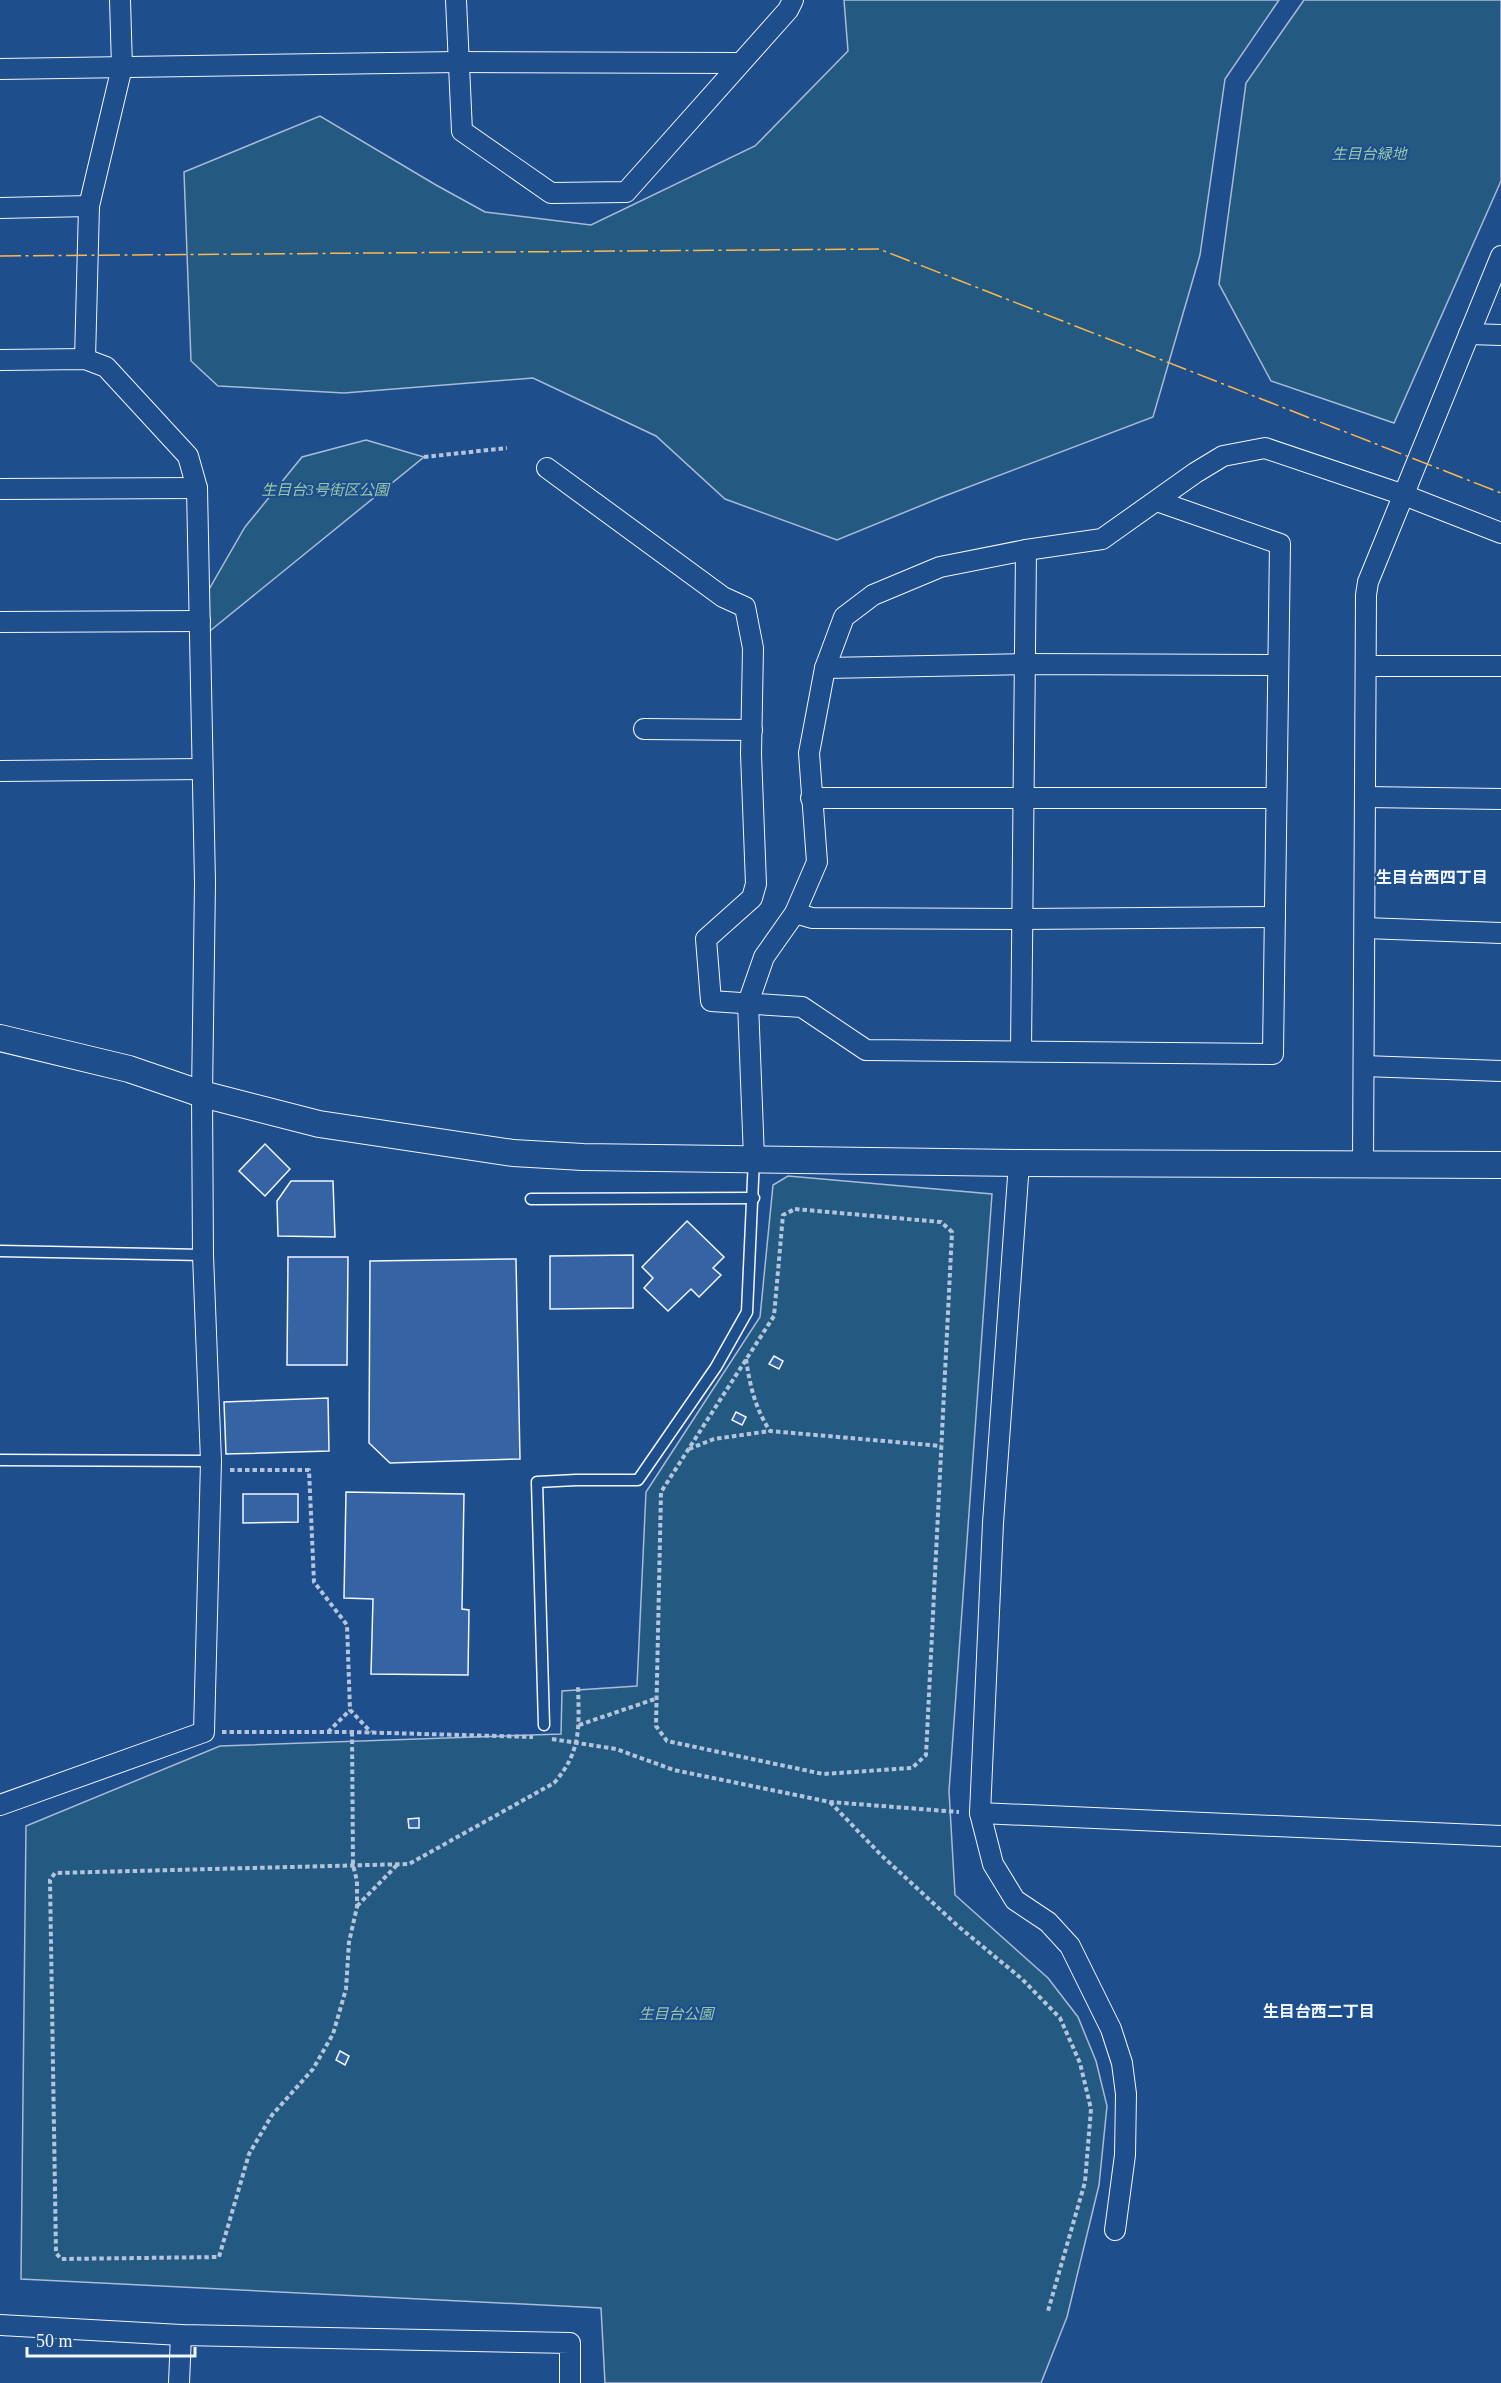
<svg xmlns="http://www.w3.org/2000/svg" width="1501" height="2383" viewBox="0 0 1501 2383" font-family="'Times New Roman','Noto Sans JP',serif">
<rect width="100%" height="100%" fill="#1f4e8c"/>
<g fill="#245a82" stroke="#a8bbd7" stroke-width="1.5">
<polygon points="844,0 1279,0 1225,79 1200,255 1153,417 942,497 837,540 725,499 656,436 533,378 344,393 218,386 191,361 184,172 320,116 436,185 485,212 591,225 755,146 848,51"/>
<polygon points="1304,0 1501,0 1501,181 1394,423 1271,381 1219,284 1246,83"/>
<polygon points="366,440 424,457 200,639 200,605 245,527 302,457"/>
<polygon points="788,1176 992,1194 949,1791 955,1895 1048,1978 1078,2017 1096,2061 1107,2106 1099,2185 1067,2317 1041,2383 605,2383 601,2308 21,2279 26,1826 220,1746 561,1734 562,1691 637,1686 646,1492 760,1317 773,1185"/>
</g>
<g fill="#3563a3" stroke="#f2f6ff" stroke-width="1.5">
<polygon points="265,1144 290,1169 265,1196 239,1171"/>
<polygon points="291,1181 333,1181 335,1237 278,1236 277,1201"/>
<polygon points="687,1221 724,1257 713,1268 721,1275 699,1297 691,1289 668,1311 644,1288 653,1278 642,1267"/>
<polygon points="633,1255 633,1308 550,1309 550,1256"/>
<polygon points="288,1257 348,1257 347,1365 287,1365"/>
<polygon points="516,1259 520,1459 390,1463 369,1443 370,1261"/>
<polygon points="774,1356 783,1361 779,1369 769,1364"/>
<polygon points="328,1398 329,1451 226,1454 224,1402"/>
<polygon points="736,1412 746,1417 742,1425 732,1420"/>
<polygon points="346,1492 464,1494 462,1609 469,1610 468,1675 371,1674 373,1599 344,1598"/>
<polygon points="243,1494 298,1494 298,1522 243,1523"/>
<polygon points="419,1818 419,1828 409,1828 408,1819"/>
<polygon points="340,2051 349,2056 345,2065 336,2060"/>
</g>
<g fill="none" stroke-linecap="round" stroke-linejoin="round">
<g stroke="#f2f6ff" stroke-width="13">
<g id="service">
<polyline points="531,1199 754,1198"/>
<polyline points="0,1251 203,1255"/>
<polyline points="0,1460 211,1461"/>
<polyline points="544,1725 537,1482 576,1480 638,1480 716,1367 747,1312 754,1158"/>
</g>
</g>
<g stroke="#f2f6ff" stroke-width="22">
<g id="minor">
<polyline points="456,0 462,131 551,193 626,192 788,10 793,0"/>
<polyline points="0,69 458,62 740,63"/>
<polyline points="0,208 89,206"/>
<polyline points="1469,334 1501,335"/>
<polyline points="85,359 89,206 122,67 120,0"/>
<polyline points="0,360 85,359 106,367 188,456 197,488 205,883 202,1094 203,1255 211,1461 204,1732 0,1805"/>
<polyline points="547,468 723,597 745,607 753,648 751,754 756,884 752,898 706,939 711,1001 802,1007 866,1050 1273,1054 1280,544 1157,501"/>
<polyline points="0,489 197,488"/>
<polyline points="0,622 200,621"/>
<polyline points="1366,666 1501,666"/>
<polyline points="825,668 1025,664 1278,665"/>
<polyline points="644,729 752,730"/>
<polyline points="0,771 202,769"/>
<polyline points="1366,797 1501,799"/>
<polyline points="811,798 1276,798"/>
<polyline points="795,913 812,918 1022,919 1275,917"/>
<polyline points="1365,928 1501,933"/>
<polyline points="1021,1050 1026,550"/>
<polyline points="1364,1066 1501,1071"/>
<polyline points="754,1158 748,1003 764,957 795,913 817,862 809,753 825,668 844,617 873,595 940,567 1026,550 1102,539 1195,473 1223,456 1265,448 1404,495 1501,533"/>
<polyline points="1019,1163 993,1523 980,1813 993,1864 1015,1900 1048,1922 1070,1946 1111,2029 1122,2063 1126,2094 1125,2155 1115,2230"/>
<polyline points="1363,1163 1366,595 1368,582 1501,256"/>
<polyline points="980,1813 1501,1836"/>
<polyline points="0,2325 181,2335 570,2343 570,2383"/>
<polyline points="179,2383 181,2335"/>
</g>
</g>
<g stroke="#f2f6ff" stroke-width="28">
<polyline id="tertiary" points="0,1038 129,1069 202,1094 319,1124 513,1153 583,1157 1019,1163 1501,1165"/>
</g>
<g stroke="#b3c4dc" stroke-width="4" stroke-dasharray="4.5 3" stroke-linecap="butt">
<polyline points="424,457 507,448"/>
<polygon points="795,1209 941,1222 952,1232 926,1755 912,1768 823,1774 667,1741 656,1726 661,1492 774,1316 783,1215"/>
<path d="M746,1359C750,1386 755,1408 770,1431L941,1446"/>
<polyline points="689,1449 714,1439 770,1431"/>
<polyline points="230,1470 309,1470 314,1582 347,1625 350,1710 371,1732"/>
<polyline points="579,1725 655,1699"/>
<polyline points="222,1732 352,1732 533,1737"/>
<polyline points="328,1732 350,1710"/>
<path d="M352,1732L353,1865L357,1881V1907L349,1942L346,1989L333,2034L313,2069L272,2115L249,2154L219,2257L61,2259L56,2253L50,1880L55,1873L409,1864L554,1783C582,1751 579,1726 578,1686"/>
<polyline points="552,1739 616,1749 674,1770 830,1802 959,1812"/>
<polyline points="830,1802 881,1855 959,1927 1022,1979 1060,2018 1080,2063 1091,2109 1085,2182 1048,2311"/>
<polyline points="357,1906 398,1864"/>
</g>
<use href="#service" stroke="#1f4e8c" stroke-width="10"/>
<use href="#minor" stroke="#1f4e8c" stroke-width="20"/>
<use href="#tertiary" stroke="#1f4e8c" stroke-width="26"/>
<polyline stroke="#ffb74d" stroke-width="1.5" stroke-dasharray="21 4.5 3 4.5" stroke-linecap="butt" points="0,256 879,249 1501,493"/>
</g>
<g text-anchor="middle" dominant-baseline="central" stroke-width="4.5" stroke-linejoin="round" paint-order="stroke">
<g font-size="15" font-style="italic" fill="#97c8a6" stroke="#1f4e8c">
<text x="1369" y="154">生目台緑地</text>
<text x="325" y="490">生目台3号街区公園</text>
<text x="676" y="2014">生目台公園</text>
</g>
<g font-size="16" font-weight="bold" fill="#f2f6ff" stroke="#1f4e8c">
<text x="1432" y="877">生目台西四丁目</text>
<text x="1319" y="2011">生目台西二丁目</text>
</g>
</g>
<path d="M27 2347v9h168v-9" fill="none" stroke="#f2f6ff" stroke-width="3"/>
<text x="36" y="2347" font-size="18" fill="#f2f6ff" stroke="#1f4e8c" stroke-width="4.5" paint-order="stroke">50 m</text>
</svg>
